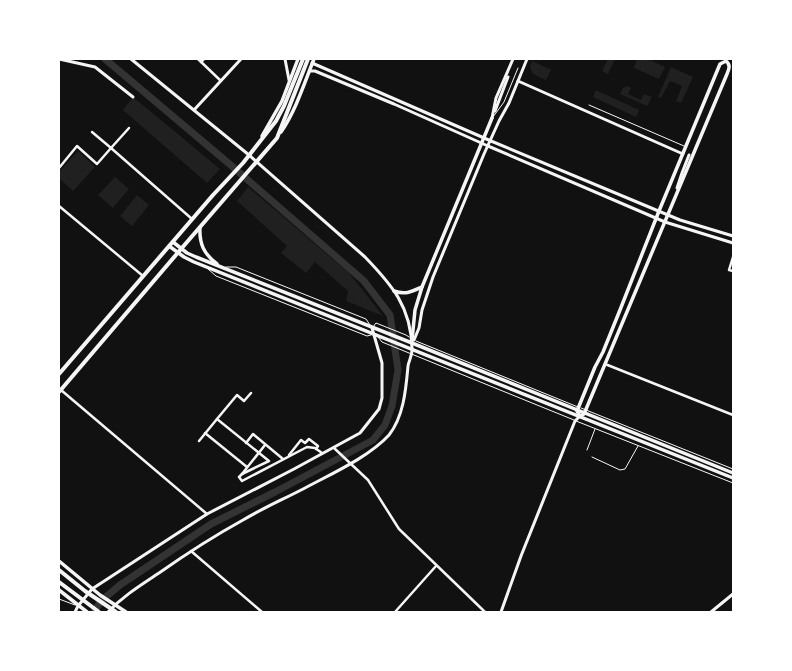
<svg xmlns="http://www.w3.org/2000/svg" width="792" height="671" viewBox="0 0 792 671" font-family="'Noto Sans',sans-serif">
<rect width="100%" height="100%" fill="#111"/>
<g fill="#202020">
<polygon points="608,59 615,59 608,74 602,71"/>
<polygon points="637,59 648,59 665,67 659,79 634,68"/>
<polygon points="532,61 551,70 546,80 533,74 530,67"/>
<polygon points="671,67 693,77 681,103 676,101 682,86 670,81 661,98 658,97"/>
<polygon points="627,86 631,88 628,94 641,100 644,94 652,97 647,106 620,94 623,88"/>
<polygon points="596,90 639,110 636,117 593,97"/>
<polygon points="133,97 220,169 207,183 123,110"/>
<polygon points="78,151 95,167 73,191 59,178 59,172"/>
<polygon points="115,177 129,189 113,208 98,195"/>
<polygon points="248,187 349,273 383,316 346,301 348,291 315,262 306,273 281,253 287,246 237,201"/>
<polygon points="137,195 149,205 132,226 120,216"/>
</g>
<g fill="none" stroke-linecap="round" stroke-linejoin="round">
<polyline stroke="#333" stroke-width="7" points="94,612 101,601 120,585 211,524 275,492 373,440 385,425 392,406 398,370 390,315 364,281 233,167 105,59"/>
<g stroke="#f5f5f5" stroke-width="1">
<polyline points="589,105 684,146"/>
<polyline points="493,117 504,102 518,68"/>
<polyline points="226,267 236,267 366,319 370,325"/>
<polyline points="208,269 216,276 367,336 371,335"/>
<polyline points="373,327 376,323 406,335 409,337"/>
<polyline points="378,337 382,342 574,420"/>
<polyline points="416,341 578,407"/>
<polyline points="581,408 733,469"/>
<polyline points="576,421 733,483"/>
<polyline points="587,450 595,429"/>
<polyline points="592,457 620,470 625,469 638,446"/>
<polyline points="59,599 75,605"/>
</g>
<g stroke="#f5f5f5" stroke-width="2.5">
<polyline points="198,59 221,81"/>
<polyline points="201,62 204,59"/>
<polyline points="92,132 111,148 129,128"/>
<polyline points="59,168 77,146 97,164 111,148 192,219"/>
<polyline points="59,206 143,276"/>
<polyline points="733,257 729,270 733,271"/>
<polyline points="605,364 733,415"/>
<polyline points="61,390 207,514"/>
<polyline points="251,393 244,401 237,395 217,419 269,461 242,474 239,477 242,481 307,447 315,448 322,453"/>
<polyline points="205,433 247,467"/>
<polyline points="199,441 217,419"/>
<polyline points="246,443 253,434 283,459"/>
<polyline points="334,448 368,480 399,529 485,612"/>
<polyline points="289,455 301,440 305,443 309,439 318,446 316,449"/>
<polyline points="242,474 265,445"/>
<polyline points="191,551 262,612"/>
<polyline points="395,612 436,566"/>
</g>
<g stroke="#f5f5f5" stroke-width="3">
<polyline points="59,59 95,67 133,97"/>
<polyline points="285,59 289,80"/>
<polyline points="312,63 491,141"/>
<polyline points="310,71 315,71 394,104 488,146"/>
<polyline points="518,81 683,154"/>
<polyline points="194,110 241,59"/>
<polyline points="501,612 521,556 575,421 580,416"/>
<polyline points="711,612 733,594"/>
</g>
<g stroke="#f5f5f5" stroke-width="3">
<polyline points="495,111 508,77"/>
<polyline points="492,118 496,98 513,59"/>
<polyline points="491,141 680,220 733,236"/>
<polyline points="488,146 665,222 733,243"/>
<polyline points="677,188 682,173 689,155"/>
<polyline points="414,340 419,328 422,310 433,277 484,154 499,121 509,103 527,59"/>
<polyline points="75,612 78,606 92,589 207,514 294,469 360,433 379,409 382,398 382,363 372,328"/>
<path d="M108,612C123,596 141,585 159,573C186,554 214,536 243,520C263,508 284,499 305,488C331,474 369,457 389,435C404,416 406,388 408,366C409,360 413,354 412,348C411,307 392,285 365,257L249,155L131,59"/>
</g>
<g stroke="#f5f5f5" stroke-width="3.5">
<path d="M726,61C731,65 729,69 727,74L584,414L580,416L577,411L595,367L603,352L620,310L659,211L720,64Z"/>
<path d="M281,132C296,110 304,84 314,59"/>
<polyline points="262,136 282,101 298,59"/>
<path d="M200,227C199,244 204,254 217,264"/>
<polyline points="173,242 187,253 196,257 412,343 733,473"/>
<polyline points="169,246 184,257 194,262 733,478"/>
<path d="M394,291C405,295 411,292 422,287"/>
<polyline points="412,340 415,310 422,287 492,118"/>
<polyline points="59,561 100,595 126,612"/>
<polyline points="59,590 87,612"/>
</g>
<g stroke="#f5f5f5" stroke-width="4">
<polyline points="59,374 213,195 243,163 276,121 284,106 303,59"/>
<polyline points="59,392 181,249 277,138 308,59"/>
<polyline points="59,570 85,591 116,612"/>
<polyline points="59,582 99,612"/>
</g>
</g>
<rect width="792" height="671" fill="none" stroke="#ffffff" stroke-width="120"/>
</svg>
